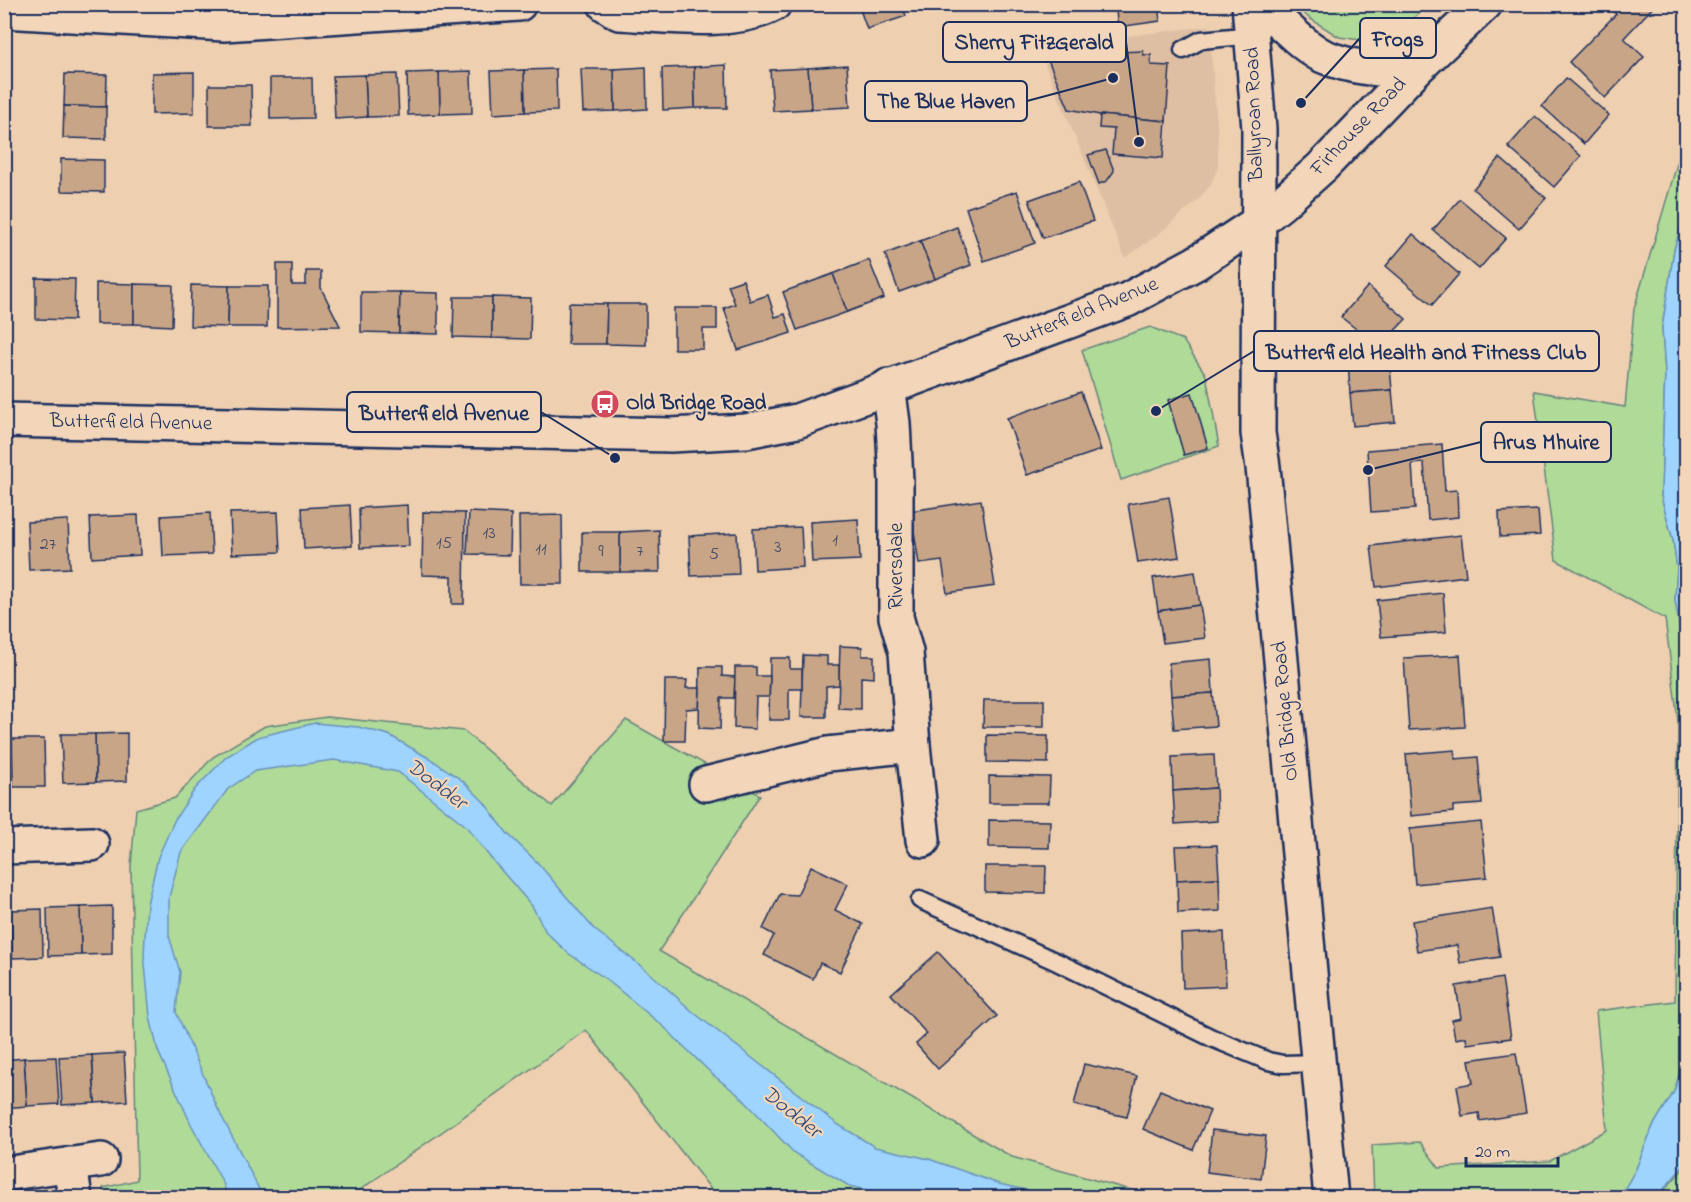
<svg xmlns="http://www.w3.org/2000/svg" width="1691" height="1202" viewBox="0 0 1691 1202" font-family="'Indie Flower',sans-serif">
<rect width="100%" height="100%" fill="#eecfb0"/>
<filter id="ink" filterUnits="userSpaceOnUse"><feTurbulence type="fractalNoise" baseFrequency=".0167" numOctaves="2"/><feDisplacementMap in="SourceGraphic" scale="12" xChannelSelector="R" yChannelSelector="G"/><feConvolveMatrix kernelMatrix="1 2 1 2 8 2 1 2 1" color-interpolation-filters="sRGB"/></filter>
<g filter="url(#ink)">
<polygon fill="#dfbfa3" points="1209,26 1218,137 1218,167 1210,186 1197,201 1156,236 1125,258 1038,47"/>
<g fill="#afda98" stroke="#65847b" stroke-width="1.5">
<polygon points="1295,5 1427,5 1391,40 1375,42 1339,37 1309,18"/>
<polygon points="1686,134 1686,209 1674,250 1662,328 1665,372 1661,496 1673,540 1677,568 1675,600 1686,664 1686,1052 1674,1092 1653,1126 1636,1169 1620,1197 1374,1197 1372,1145 1420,1142 1439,1168 1550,1161 1607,1130 1596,1011 1675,1001 1678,721 1665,619 1556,560 1534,391 1625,407 1634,309"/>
<polygon points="1150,327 1183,340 1206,375 1219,446 1121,480 1082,350"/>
<polygon points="327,717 464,731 552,806 626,720 760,795 659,951 1012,1157 1156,1197 717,1197 586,1030 350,1197 105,1198 103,1188 137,1180 131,866 136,809 175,798 213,757 265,726"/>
<polygon points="1686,1163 1686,1197 1657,1198 1685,1167"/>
</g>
<g fill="#9ed4fd" stroke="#6a92bd" stroke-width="1.5">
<polygon points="1686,209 1686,664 1675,600 1677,568 1673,540 1661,496 1665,372 1662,328 1674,250"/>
<polygon points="315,723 358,727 389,735 432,760 463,781 484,802 507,833 537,862 594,929 651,974 693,1012 837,1124 875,1147 929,1159 999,1184 1057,1197 897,1197 849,1186 794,1153 740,1096 713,1075 664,1027 606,979 568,953 546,932 532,906 489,856 466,826 398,772 334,760 255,771 228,789 181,852 169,897 169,936 180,972 176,1012 218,1109 263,1197 227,1197 224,1185 191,1124 158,1051 150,1017 144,954 147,904 158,857 175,819 195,789 226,757 258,737"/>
<polygon points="1686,1052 1686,1163 1657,1197 1620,1197 1636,1169 1653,1126 1674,1092"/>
</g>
<g fill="#c9a588" stroke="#1b2f5e" stroke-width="1.5">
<polygon points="858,4 902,4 906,16 867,29"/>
<polygon points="1115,4 1158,4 1160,21 1118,27"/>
<polygon points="1606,4 1656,4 1624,38 1644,57 1605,98 1569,62 1616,14"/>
<polygon points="1143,51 1144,55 1151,55 1151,65 1170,66 1166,121 1100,115 1069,109 1046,55"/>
<polygon points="726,65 727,108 695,108 694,67"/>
<polygon points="847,65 850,107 811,109 808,68"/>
<polygon points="646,67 647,109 615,111 614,69"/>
<polygon points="694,67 695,108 663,110 662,68"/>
<polygon points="808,68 811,109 773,111 770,70"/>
<polygon points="556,69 557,111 525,112 524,70"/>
<polygon points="581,69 614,69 615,111 583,112"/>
<polygon points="524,70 525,112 493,114 491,71"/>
<polygon points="471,71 472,113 440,114 439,72"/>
<polygon points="194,72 194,113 152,114 152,73"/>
<polygon points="439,72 440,114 408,115 407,73"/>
<polygon points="65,74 107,75 106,107 64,106"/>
<polygon points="397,74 399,116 367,117 365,75"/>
<polygon points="365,75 367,117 335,119 333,76"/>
<polygon points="270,78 312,78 313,118 270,119"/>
<polygon points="1566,78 1609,115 1584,144 1542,106"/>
<polygon points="209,85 251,85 252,126 209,126"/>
<polygon points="64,106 106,107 106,139 63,138"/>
<polygon points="1100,115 1166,121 1163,158 1112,154 1114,129 1099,128"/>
<polygon points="1535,116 1581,156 1554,187 1508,147"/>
<polygon points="1106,150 1114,171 1107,181 1099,184 1088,155"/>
<polygon points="1500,158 1546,198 1519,229 1473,189"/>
<polygon points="61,159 104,160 104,192 61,191"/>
<polygon points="1079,182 1093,221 1043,238 1029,200"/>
<polygon points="1017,191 1035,243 984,261 966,208"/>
<polygon points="1460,199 1506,238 1479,269 1433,230"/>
<polygon points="957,227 971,265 935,279 920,241"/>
<polygon points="1413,234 1459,274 1432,305 1386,266"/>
<polygon points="920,241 935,279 899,292 885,254"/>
<polygon points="869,260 884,298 847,312 833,274"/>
<polygon points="277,264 292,264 292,285 306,285 306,271 321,271 321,288 340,326 277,327"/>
<polygon points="833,274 847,312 797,330 783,292"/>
<polygon points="36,278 75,279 74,320 36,319"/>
<polygon points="743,280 750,301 768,295 775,317 785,314 791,333 738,350 724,308 735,304 728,285"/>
<polygon points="96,283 134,284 134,324 96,324"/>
<polygon points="134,284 173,285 172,326 134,324"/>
<polygon points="191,285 229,286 228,327 190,326"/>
<polygon points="229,286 268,286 267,327 228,327"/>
<polygon points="1368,286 1406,319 1379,347 1341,317"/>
<polygon points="361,292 400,292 399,333 361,332"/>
<polygon points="400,292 438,293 438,334 399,333"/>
<polygon points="454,297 492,297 492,338 453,337"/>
<polygon points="492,297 531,298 530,339 492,338"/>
<polygon points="569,303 607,304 606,344 568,344"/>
<polygon points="607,304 646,304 646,345 606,344"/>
<polygon points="674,308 717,308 717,329 703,329 703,349 674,349"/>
<polygon points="1389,356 1392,390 1350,393 1348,360"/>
<polygon points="1392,390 1395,422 1353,426 1350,393"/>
<polygon points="1081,392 1101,450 1027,475 1007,418"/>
<polygon points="1192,393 1208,448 1184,455 1168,400"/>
<polygon points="1442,444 1445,491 1457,490 1458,517 1428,520 1424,463 1412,464 1415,509 1371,512 1367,450"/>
<polygon points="1169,497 1179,557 1138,563 1128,504"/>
<polygon points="981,500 995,586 947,593 942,561 919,564 911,511"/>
<polygon points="350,505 352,546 304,549 302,508"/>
<polygon points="407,505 409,546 360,548 359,508"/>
<polygon points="1538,510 1540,535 1500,537 1499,512"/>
<polygon points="278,512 280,552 232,554 230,513"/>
<polygon points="423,512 465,513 464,604 452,604 452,576 422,575"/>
<polygon points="469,512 511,514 510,555 467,554"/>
<polygon points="210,513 212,554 163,556 161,516"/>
<polygon points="138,515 140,555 92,558 90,517"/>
<polygon points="562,515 563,584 520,584 519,516"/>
<polygon points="858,519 860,560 812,562 810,522"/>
<polygon points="68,520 70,568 29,570 27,522"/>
<polygon points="801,527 803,567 755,570 753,529"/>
<polygon points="659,530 660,572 620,572 620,532"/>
<rect x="582" y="532" width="38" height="40"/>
<polygon points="737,533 739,574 691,576 689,536"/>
<polygon points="1461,535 1466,576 1376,587 1371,546"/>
<polygon points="1195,572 1200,605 1158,611 1153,578"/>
<polygon points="1443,593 1446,632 1381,637 1377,600"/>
<polygon points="1200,605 1205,638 1163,643 1158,611"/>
<polygon points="840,646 862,647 862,656 874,656 874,678 861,677 861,709 838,708"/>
<polygon points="803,655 827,656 827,665 839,665 839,685 826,686 826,717 801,717"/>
<polygon points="1460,655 1465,727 1409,730 1404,658"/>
<polygon points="770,658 790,658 790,669 802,669 802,689 789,689 789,720 769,720"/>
<polygon points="1211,659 1213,693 1171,696 1169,663"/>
<polygon points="700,667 722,667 722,676 735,677 734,698 721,698 720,729 699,728"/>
<polygon points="735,667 756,667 756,676 770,676 769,697 756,697 755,729 734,728"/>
<polygon points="665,680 687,680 686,688 700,688 699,708 686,709 685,741 664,741"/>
<polygon points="1213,693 1216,726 1174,729 1171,696"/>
<polygon points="984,700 1044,700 1044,727 983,727"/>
<polygon points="127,733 127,781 96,782 95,734"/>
<polygon points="61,734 95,734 96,782 63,783"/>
<polygon points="987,735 1048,736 1048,763 987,762"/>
<polygon points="12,739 13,787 4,787 4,740"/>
<polygon points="12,739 44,739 45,787 13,787"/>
<polygon points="1455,750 1455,759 1478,757 1482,804 1453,806 1453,812 1411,816 1406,754"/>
<polygon points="1214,755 1216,788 1173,791 1172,757"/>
<polygon points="989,776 1050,777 1049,803 989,803"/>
<polygon points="1216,788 1217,821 1175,824 1173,791"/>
<polygon points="989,820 1050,821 1049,848 989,847"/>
<polygon points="1481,822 1487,877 1415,884 1410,829"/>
<polygon points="1217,845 1219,878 1177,880 1175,846"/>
<polygon points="811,866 848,884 835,910 863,924 840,972 820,963 813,979 764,955 774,935 763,929 780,894 797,895"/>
<polygon points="985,866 1046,866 1045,893 985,892"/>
<polygon points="1219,878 1220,911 1178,913 1177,880"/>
<polygon points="112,906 112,954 81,955 80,907"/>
<polygon points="80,907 81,955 48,956 47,908"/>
<polygon points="1492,908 1500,957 1460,963 1457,945 1417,951 1412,921"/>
<polygon points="42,909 43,957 12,958 11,910"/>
<polygon points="4,910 11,910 12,958 4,958"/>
<polygon points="1224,932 1226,986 1183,988 1181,934"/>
<polygon points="938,952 997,1016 938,1069 916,1044 927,1034 891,994"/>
<polygon points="1502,978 1511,1038 1467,1044 1466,1037 1455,1039 1452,1020 1461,1018 1456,986"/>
<polygon points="124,1053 127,1101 95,1103 92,1055"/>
<polygon points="1516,1053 1526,1113 1480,1121 1479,1113 1462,1116 1457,1086 1473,1083 1469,1060"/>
<polygon points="92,1055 95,1103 62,1105 59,1057"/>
<polygon points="56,1057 59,1104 27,1106 24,1058"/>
<polygon points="24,1058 27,1106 4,1108 4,1060"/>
<polygon points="1084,1064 1137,1076 1127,1117 1074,1105"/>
<polygon points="1160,1090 1210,1111 1193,1150 1143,1129"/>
<polygon points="1212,1130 1266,1136 1261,1179 1207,1172"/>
</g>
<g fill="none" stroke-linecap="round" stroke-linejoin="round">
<g stroke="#1b2f5e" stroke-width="21">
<g id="service">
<polyline points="1183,50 1201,40 1253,35"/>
<polyline points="920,900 1057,962 1212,1038 1268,1061 1283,1064 1320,1063"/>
</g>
</g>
<g stroke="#1b2f5e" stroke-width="38">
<g id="minor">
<path d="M605,4L619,13C664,15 735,26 774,4"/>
<polyline points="4,11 224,24 519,4"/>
<polyline points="913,745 923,840"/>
<polyline points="706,784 828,754 913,745 906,652 896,617 896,481 893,423 888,386"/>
<polyline points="4,847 92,844"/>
<polyline points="70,1164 75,1198"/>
<polyline points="4,1174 101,1160"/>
</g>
</g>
<g stroke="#1b2f5e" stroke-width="38">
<g id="secondary">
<polyline points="1249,4 1259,129 1258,433 1263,467 1331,1198"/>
<path d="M1261,4C1276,18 1305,48 1323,56C1352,69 1383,70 1415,70"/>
<polyline points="4,420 671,435 746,431 797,421 1127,300 1196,263 1257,223 1282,203 1322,167 1415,70 1485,4"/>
</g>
</g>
<use href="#service" stroke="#f3d6b9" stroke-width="16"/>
<use href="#minor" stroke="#f3d6b9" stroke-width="33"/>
<use href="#secondary" stroke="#f3d6b9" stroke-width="33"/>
</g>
</g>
<defs>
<g id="bus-disc" transform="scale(1.5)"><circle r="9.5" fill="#d1495b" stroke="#f3d6b9"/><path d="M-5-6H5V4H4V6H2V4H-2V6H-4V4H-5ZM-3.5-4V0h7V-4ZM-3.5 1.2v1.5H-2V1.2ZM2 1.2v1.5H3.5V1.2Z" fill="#fff"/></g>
</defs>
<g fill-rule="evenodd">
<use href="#bus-disc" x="605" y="404"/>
</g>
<g text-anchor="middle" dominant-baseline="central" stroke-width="4.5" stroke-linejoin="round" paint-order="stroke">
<g font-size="18" fill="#464c68">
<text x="489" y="534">13</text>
<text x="835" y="541">1</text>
<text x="444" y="544">15</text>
<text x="48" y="545">27</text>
<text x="778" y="548">3</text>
<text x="541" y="550">11</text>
<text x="601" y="552">9</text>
<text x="640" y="552">7</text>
<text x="714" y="555">5</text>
</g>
<g font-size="21" fill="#1b2f5e" stroke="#f3d6b9">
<text transform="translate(1255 114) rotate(-92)">Ballyroan Road</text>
<text transform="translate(1359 127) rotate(-46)">Firhouse Road</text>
<text transform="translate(1082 314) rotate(-22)">Butterfield Avenue</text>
<text transform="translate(131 423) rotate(1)">Butterfield Avenue</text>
<text transform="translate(897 566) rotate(-90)">Riversdale</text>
<text transform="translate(1286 711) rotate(-95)">Old Bridge Road</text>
</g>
<g font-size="21" font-weight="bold" fill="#1b2f5e" stroke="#f3d6b9" text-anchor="start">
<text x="626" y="404">Old Bridge Road</text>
</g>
<g font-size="22" font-style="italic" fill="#2f4876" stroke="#f3d6b9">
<text transform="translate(436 785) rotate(37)">Dodder</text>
<text transform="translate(791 1113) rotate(39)">Dodder</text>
</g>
</g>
<path fill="none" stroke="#1b2f5e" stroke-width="2" d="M1301 103L1360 38M1139 142L1126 42M1113 78L1027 101M1156 411L1254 351M615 458L541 412M1368 470L1481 442"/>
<g fill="#1b2f5e" stroke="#f3d6b9" stroke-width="2">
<circle cx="1301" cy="103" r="6"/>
<circle cx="1139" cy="142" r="6"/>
<circle cx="1113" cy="78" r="6"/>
<circle cx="1156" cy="411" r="6"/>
<circle cx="615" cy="458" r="6"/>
<circle cx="1368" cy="470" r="6"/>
</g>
<g fill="#f3d6b9" stroke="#1b2f5e" stroke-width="2">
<rect x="1360" y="18" width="76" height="40" rx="6"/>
<rect x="943" y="22" width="183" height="40" rx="6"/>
<rect x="865" y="81" width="162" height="40" rx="6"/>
<rect x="1254" y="331" width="345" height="40" rx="6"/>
<rect x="347" y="392" width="194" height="40" rx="6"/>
<rect x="1481" y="422" width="130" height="40" rx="6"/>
</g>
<g font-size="22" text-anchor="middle" font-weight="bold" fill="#1b2f5e">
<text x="1398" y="46">Frogs</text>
<text x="1034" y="49">Sherry FitzGerald</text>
<text x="946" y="108">The Blue Haven</text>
<text x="1426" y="359">Butterfield Health and Fitness Club</text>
<text x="444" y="420">Butterfield Avenue</text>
<text x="1546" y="449">Arus Mhuire</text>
</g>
<rect width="1691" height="1202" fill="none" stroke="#f3d6b9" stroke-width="24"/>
<rect x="12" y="12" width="1667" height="1178" fill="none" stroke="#1b2f5e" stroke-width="2" filter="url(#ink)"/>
<path d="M1466 1157v9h92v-9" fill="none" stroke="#1b2f5e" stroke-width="3"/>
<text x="1475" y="1157" font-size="18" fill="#1b2f5e" stroke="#f3d6b9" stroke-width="4.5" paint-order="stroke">20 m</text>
</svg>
